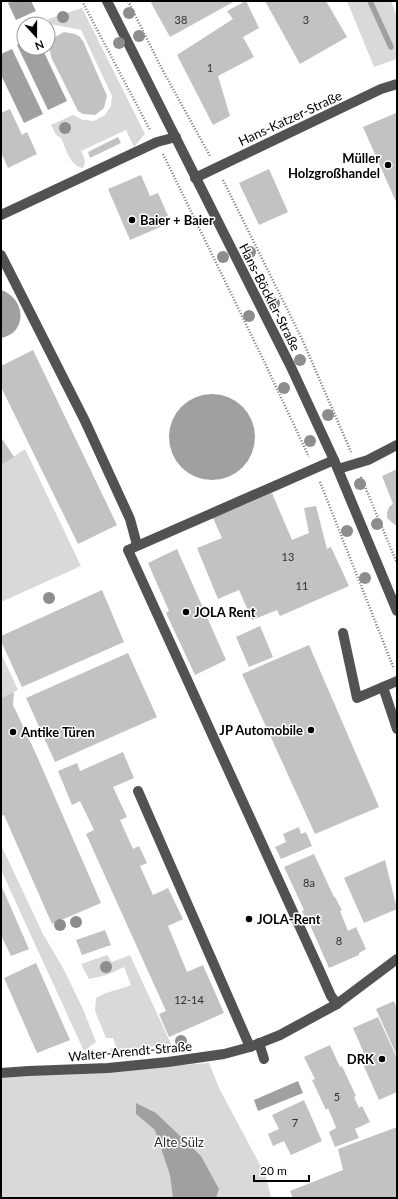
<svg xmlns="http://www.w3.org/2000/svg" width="398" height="1199" viewBox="0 0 398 1199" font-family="Lato,sans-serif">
<rect width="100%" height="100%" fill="#fff"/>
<g fill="#d9d9d9">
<polygon points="347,1 391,1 397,16 397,59 374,67"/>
<path d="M82,8L145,134L134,147L126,130L81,151C84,158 87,161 83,168C70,167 66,148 61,138L56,135L51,125L73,115L83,120L94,121L105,115L111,106L112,96L81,30L50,24L48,19Z"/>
<polygon points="25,449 81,566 1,602 1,465"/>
<polygon points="1,653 18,690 1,698"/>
<polygon points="1,845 43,934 63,968 83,1009 96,1042 84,1051 1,870"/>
<path d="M107,955L112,962L130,955L171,1044L111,1052L110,1049L116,1047L113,1038H106L95,1011L96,998C107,991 119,990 131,985L124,967L107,975L89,979L81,964Z"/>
<polygon points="209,1063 220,1090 266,1176 271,1198 1,1198 1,1078"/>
</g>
<g fill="#a0a0a0">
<polygon points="13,1 31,1 36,11 16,20 8,3"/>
<polygon points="24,41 24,48 42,48 67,101 48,110 17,45"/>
<polygon points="12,49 43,114 24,123 1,75 1,54"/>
<path d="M1,290C26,298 28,333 1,338Z"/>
<circle cx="212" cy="437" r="43"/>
<polygon points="298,1081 303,1093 258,1111 254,1100"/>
<polygon points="136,1103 156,1113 201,1156 219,1189 216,1198 173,1198 170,1175 155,1130 136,1114"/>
</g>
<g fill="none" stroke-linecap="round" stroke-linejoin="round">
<polyline stroke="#a0a0a0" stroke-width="5.5" points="370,1 391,47"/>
</g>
<g fill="#c2c2c2">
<polygon points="150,1 235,1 170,37"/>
<polygon points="246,1 259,28 243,37 254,57 218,76 230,116 213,125 177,55 233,19 227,11"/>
<polygon points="265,1 326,1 347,37 300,64"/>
<polygon points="64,32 75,34 79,36 83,41 107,96 104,108 95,115 83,114 78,111 51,57 50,51 51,41 55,37"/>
<polygon points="10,109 22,135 27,132 37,154 8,168 1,152 1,113"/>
<polygon points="396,113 397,115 397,204 363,127"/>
<polygon points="118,137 121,143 90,158 88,152"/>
<polygon points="269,169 288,212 259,225 239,183"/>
<polygon points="141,175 150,196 158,193 168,216 162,219 165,225 130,240 108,189"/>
<polygon points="33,350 117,525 78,544 1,387 1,366"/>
<polygon points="1,437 14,457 1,465"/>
<polygon points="397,469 397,525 395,525 387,518 387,513 389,507 393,504 382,476"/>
<polygon points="272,493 292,540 309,533 304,508 316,506 327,549 331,547 349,586 280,616 277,610 252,620 239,590 218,599 197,548 222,538 213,518"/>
<polygon points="177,549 226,660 195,675 166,613 169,611 148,563"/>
<polygon points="102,590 124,642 22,687 1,641 1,636"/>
<polygon points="260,626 273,657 249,667 236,637"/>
<polygon points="309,645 379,807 315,834 242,674"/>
<polygon points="128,653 157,717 55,762 26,698"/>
<polygon points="14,692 13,705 36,754 101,903 52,924 4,815 1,816 1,698"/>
<polygon points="123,752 134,778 113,787 127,817 120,820 133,849 139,846 147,863 140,866 153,895 168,888 183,919 168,926 187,972 203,965 224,1013 169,1037 159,1014 166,1011 86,834 94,830 80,801 72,805 58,771 77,763 80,771"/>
<polygon points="299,827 301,834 306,832 312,846 281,859 275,847 286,842 283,834"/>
<polygon points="314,854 334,897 335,897 342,910 340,911 348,931 356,927 366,949 359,953 359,955 329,968 310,925 309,926 302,911 304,910 284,867"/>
<polygon points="385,860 397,909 364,923 344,878"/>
<polygon points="1,885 29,949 11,956 1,935"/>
<polygon points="105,930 111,945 82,955 76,940"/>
<polygon points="36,963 70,1040 37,1053 4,978"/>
<polygon points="394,1001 397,1009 397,1056 376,1009"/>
<polygon points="378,1017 397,1058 397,1092 379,1100 362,1062 367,1060 353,1028"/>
<polygon points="330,1045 340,1067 342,1066 356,1096 354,1097 359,1108 362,1106 370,1122 355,1129 359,1138 335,1147 329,1132 336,1128 333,1120 328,1108 326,1110 312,1080 315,1079 304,1057"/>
<polygon points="304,1100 322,1141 291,1155 284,1141 273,1146 268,1134 279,1129 272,1115"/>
<polygon points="397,1127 397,1198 293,1198 290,1191 343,1170 338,1149"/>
</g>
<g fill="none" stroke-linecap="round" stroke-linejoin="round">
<g stroke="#747474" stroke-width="2.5" stroke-dasharray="1 2" stroke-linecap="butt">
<polyline points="82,1 150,130"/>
<polyline points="128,1 162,69 210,156"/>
<polyline points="163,154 262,357 309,457"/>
<polyline points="223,180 302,339 351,452"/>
<polyline points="361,477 397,563"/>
<polyline points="320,482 394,669"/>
</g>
<g stroke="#525252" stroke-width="10">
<polyline points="107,1 291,367 334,460 397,611"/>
<polyline points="195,178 381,89 397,84"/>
<polyline points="1,215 157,142 176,137"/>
<polyline points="1,255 85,421 130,519 137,545"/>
<polyline points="334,460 128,550 319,969 331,996 337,1004"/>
<polyline points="338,469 368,460 397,445"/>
<polyline points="343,633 357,698 383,687 397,729"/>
<polyline points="383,687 397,681"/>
<polyline points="138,791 250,1047"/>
<polyline points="259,1043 264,1059"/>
<polyline points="1,1073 29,1071 108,1068 168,1062 224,1054 250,1047 280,1035 337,1004 397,959"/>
</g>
</g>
<g fill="#8d8d8d">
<circle cx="129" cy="13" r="6"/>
<circle cx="63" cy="17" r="6"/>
<circle cx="139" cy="36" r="6"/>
<circle cx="119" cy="43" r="6"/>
<circle cx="65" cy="128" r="6"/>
<circle cx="250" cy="252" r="6"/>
<circle cx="223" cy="257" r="6"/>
<circle cx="274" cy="303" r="6"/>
<circle cx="249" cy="316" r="6"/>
<circle cx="300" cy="360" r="6"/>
<circle cx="284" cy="388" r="6"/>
<circle cx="328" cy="415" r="6"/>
<circle cx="310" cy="441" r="6"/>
<circle cx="360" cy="484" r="6"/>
<circle cx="377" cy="524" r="6"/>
<circle cx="347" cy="531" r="6"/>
<circle cx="365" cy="578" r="6"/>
<circle cx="49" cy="598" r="6"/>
<circle cx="76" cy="922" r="6"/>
<circle cx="60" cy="925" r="6"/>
<circle cx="106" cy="967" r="6"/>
<circle cx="181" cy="1041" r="6"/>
</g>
<g fill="#000" stroke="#fff" stroke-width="1.5">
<circle cx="388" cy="165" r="4"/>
<circle cx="132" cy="220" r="4"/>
<circle cx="186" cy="612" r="4"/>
<circle cx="311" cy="730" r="4"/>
<circle cx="13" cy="732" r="4"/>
<circle cx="249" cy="919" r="4"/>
<circle cx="382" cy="1059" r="4"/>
</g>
<g text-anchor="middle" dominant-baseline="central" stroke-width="3" stroke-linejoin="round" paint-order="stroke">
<g font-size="11" fill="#303030">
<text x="181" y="19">38</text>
<text x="306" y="19">3</text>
<text x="210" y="67">1</text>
<text x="288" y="556">13</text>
<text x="302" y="585">11</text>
<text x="309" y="882">8a</text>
<text x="339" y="940">8</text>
<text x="189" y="999">12-14</text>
<text x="337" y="1096">5</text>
<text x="295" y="1122">7</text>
</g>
<g font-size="13" fill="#000" stroke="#fff">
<text transform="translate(290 118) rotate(-25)">Hans-Katzer-Straße</text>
<text transform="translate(270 297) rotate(63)">Hans-Böckler-Straße</text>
<text transform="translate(130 1051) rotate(-5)">Walter-Arendt-Straße</text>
</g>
<g font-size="13" font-weight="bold" fill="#000" stroke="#fff" text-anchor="start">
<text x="380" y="158" text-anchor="end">Müller<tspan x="380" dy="15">Holzgroßhandel</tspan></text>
<text x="140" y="220">Baier + Baier</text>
<text x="194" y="612">JOLA Rent</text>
<text x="303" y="730" text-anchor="end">JP Automobile</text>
<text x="21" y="732">Antike Türen</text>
<text x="257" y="919">JOLA-Rent</text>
<text x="374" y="1059" text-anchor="end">DRK</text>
</g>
<g font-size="13" fill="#303030" stroke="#fff">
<text x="179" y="1142">Alte Sülz</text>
</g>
</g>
<rect width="398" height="1199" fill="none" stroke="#000000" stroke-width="4"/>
<g transform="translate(36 36) rotate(159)"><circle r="19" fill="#ffffff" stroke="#999999"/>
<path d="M0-3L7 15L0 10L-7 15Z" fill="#000000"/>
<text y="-6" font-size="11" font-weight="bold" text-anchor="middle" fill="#000000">N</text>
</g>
<path d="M254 1175v6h55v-6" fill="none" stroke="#000000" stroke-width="2"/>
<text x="260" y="1175" font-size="12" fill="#000000" stroke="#ffffff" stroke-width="3" paint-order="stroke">20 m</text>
</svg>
